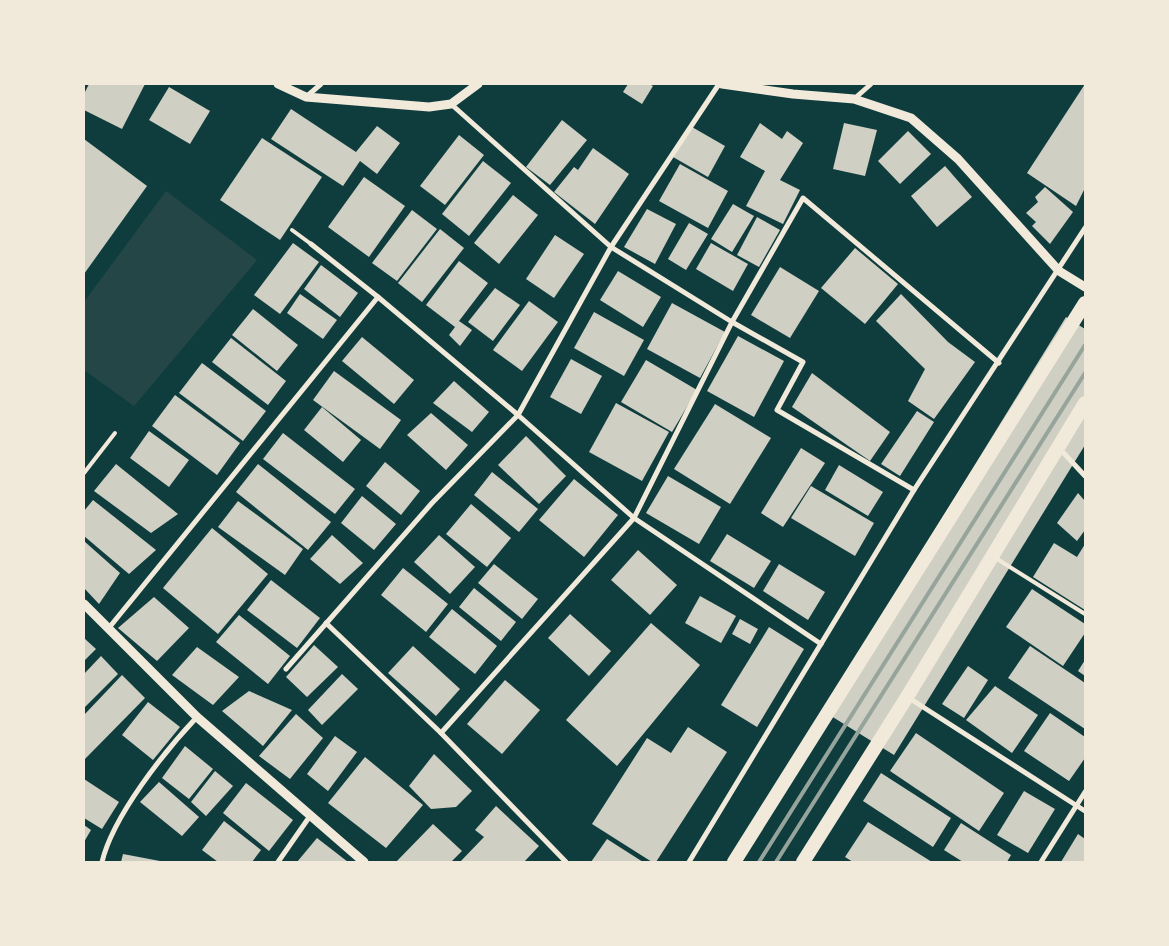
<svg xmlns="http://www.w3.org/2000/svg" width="1169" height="946" viewBox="0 0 1169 946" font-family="Manrope,sans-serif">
<rect width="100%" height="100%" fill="#0f3d3e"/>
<polygon fill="#244646" points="166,191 257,260 134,406 84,370 84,302"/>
<g fill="#cfcfc3">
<polygon points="89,84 145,84 122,129 84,110 84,94"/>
<polygon points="628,84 649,84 653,86 642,104 623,92"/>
<polygon points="1085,84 1085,188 1076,206 1027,173"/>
<polygon points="169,87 210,111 190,144 149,120"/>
<polygon points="291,109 356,152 377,126 400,143 377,174 360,161 343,186 271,139"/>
<polygon points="562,120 587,140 550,185 526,167"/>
<polygon points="760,123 782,139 787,131 803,143 780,180 800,190 783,224 746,206 765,171 740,157"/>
<polygon points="844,123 877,130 865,176 833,169"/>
<polygon points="692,127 725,146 708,177 673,157"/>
<polygon points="908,131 931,154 900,184 878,161"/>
<polygon points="459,135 484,155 445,205 420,186"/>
<polygon points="262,138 322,177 280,240 220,200"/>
<polygon points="84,139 147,186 84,274"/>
<polygon points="593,148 629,174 595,224 554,192 574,167 578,170"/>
<polygon points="483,161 511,183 469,236 442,214"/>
<polygon points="680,164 728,191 708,228 659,201"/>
<polygon points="945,166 972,197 937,227 911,196"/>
<polygon points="364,177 405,206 369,257 328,227"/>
<polygon points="1045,187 1073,212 1050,244 1032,226 1036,222 1026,213 1038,202 1035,197"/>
<polygon points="513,195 538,215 499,264 474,243"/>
<polygon points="733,204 754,216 732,252 711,239"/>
<polygon points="647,209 676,224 655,264 624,247"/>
<polygon points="412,210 437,229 397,281 372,263"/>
<polygon points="757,217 780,230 759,267 737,255"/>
<polygon points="689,223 708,234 686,270 668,259"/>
<polygon points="440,229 464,248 422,302 398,283"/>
<polygon points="555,235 584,254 554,298 526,279"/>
<polygon points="293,243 319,262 280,314 254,295"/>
<polygon points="711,243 748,264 733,291 696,269"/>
<polygon points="855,248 898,284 865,324 821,288"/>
<polygon points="459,261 488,283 459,321 472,330 460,346 449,335 455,327 426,305"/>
<polygon points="321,265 358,293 340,317 304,289"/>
<polygon points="780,267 819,291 790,338 751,315"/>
<polygon points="618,271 661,297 643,327 600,300"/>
<polygon points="495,288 520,305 493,341 468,322"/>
<polygon points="300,294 337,320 323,339 287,313"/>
<polygon points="901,294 948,342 975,362 934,419 908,401 925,369 876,321"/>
<polygon points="529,301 558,322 522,371 493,350"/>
<polygon points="672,303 725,332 700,378 647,349"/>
<polygon points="253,309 298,345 277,371 232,335"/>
<polygon points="594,312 644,340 624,376 574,348"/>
<polygon points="1066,317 1085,329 1085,445 894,755 823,711"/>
<polygon points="738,336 784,361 754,417 707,391"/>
<polygon points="362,337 414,380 394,404 342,361"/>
<polygon points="231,338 286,381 268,405 212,362"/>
<polygon points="571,359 602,376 581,414 550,397"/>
<polygon points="646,360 697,390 672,432 621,402"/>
<polygon points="202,363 266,411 243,441 179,393"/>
<polygon points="334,371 401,420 380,449 313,400"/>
<polygon points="812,373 890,432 870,461 792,407"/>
<polygon points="454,381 489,412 472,432 433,403"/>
<polygon points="175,395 240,443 217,475 152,426"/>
<polygon points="616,403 669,432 642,481 589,452"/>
<polygon points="715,404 771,438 730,504 674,469"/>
<polygon points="322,407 361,440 343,462 304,430"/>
<polygon points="917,411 934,422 900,476 881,464"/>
<polygon points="431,413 468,445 446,470 407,435"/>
<polygon points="149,431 189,460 169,487 130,458"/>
<polygon points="283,433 355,489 335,514 263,459"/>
<polygon points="526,436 566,476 539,504 498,465"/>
<polygon points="801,448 825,463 783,527 761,513"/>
<polygon points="385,462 420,491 401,515 366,486"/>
<polygon points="116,464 178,514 151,533 94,491"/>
<polygon points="258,464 331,522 308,550 236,492"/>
<polygon points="839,465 883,492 868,516 825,490"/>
<polygon points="492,472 538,509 519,532 474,495"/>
<polygon points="668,476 721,507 699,544 646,513"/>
<polygon points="574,479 618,515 584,557 539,520"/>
<polygon points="811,486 874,523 855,556 791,518"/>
<polygon points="1078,493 1085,501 1085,530 1077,541 1057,523"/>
<polygon points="362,496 396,524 374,550 341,523"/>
<polygon points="93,500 156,550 129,574 84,536 84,511"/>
<polygon points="238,501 303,549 285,575 218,527"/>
<polygon points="471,504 511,538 487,567 446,534"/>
<polygon points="212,528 268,574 218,634 163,588"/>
<polygon points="727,534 771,561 754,588 710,561"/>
<polygon points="332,535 363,563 340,584 310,559"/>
<polygon points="439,535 475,567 450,594 414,562"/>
<polygon points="84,541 120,573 99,604 84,588"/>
<polygon points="1054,543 1077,557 1085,544 1085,610 1033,577"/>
<polygon points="638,550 677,585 650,615 611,580"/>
<polygon points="494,564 538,599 522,619 478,583"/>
<polygon points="779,564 825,592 808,620 763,591"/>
<polygon points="403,568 448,604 426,632 381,595"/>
<polygon points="271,580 320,618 297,648 247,610"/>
<polygon points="474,588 516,622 501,641 459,607"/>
<polygon points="1032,589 1085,624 1085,633 1063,666 1006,627"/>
<polygon points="700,596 736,616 721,643 685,623"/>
<polygon points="154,597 189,628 157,661 118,628"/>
<polygon points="452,609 497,646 475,674 429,637"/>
<polygon points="570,614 611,651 589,676 548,638"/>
<polygon points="239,615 290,656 268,684 216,642"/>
<polygon points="740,619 758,629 750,644 732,634"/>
<polygon points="651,623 700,665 617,766 566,720"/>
<polygon points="769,627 804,649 757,727 721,705"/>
<polygon points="84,638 96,649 84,661"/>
<polygon points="314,645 338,667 307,697 286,677"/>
<polygon points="413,646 460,689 436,716 388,673"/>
<polygon points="1030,646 1085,683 1085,729 1008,678"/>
<polygon points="197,647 239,677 213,705 172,675"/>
<polygon points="101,656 118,674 84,708 84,674"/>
<polygon points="1085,660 1085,676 1078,671"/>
<polygon points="968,666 988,680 964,718 942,704"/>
<polygon points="342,674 358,689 322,725 308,710"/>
<polygon points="122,675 145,698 84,760 84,715"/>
<polygon points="505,680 540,710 502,754 467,724"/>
<polygon points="995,686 1038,715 1012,753 966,720"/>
<polygon points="249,691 292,710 263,746 222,711"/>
<polygon points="148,702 180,727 153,760 122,735"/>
<polygon points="1050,713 1085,737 1085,758 1069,781 1024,751"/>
<polygon points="296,714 323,738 290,779 259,756"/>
<polygon points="688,727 727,752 656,862 652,862 592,824 647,738 671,753"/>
<polygon points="916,733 1004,793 979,831 890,771"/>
<polygon points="335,736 357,752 328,791 307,774"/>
<polygon points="185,746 213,769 189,799 162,778"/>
<polygon points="434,754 472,791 456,807 431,809 409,786"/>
<polygon points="365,757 423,805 386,848 328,803"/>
<polygon points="215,771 233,786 206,816 191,802"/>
<polygon points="881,773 951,818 933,847 863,801"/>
<polygon points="84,779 119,802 102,829 84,818"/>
<polygon points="159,782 199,817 182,836 140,802"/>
<polygon points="246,783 293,820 269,851 223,813"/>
<polygon points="1024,791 1055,809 1028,853 997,835"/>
<polygon points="496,806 539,846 524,862 460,862 484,837 475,830"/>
<polygon points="224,821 261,850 252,862 218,862 202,850"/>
<polygon points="868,822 932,862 853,862 845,857"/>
<polygon points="961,823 1011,855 1007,862 963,862 944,850"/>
<polygon points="433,824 462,851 451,862 396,862"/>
<polygon points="84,825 91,830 84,842"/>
<polygon points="1078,834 1085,839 1085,862 1061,862"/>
<polygon points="317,838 348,862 297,862"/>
<polygon points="607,839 643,862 591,862"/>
<polygon points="123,854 160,861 160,862 121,862"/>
</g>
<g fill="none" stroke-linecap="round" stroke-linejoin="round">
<g stroke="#f1e9da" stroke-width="4">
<polyline points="292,230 311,244"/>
<polyline points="84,473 115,433"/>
<polyline points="994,557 1085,614"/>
</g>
<g stroke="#f1e9da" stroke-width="5">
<polyline points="306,97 321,84"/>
<polyline points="854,99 871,84"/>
<polyline points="451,104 611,247 732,322 803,362 777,410 914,490"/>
<polyline points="311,244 378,297 518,415 634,518 821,644"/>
<polyline points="1060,449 1085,476"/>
<polyline points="326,623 441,733 566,862"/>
<polyline points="108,629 378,297"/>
<polyline points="286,669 432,503 518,415 611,247 719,84"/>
<polyline points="909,698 1085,811"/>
<polyline points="441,733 634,518 732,322 803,198 999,363"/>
<path d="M102,862C113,816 164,752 197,717"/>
<polyline points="278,862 310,816"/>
<polyline points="689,862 914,490 1085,228"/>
<polyline points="1041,862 1085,792"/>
</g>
<g stroke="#f1e9da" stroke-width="9">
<polyline points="278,84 306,97 429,107 451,104 478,84"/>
<polyline points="722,84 793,94 854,99 911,118 958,159 1059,271 1085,287"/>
<polyline points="84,604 197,717 364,862"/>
</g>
<g stroke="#f1e9da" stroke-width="14">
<polyline points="734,862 1085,303"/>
<polyline points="803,862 907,697 1085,403"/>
</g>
<g stroke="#97a49c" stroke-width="4">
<polyline points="759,862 1085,345"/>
<polyline points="776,862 1085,373"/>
</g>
</g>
<rect width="1169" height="946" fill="none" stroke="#f1e9da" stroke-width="170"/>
</svg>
